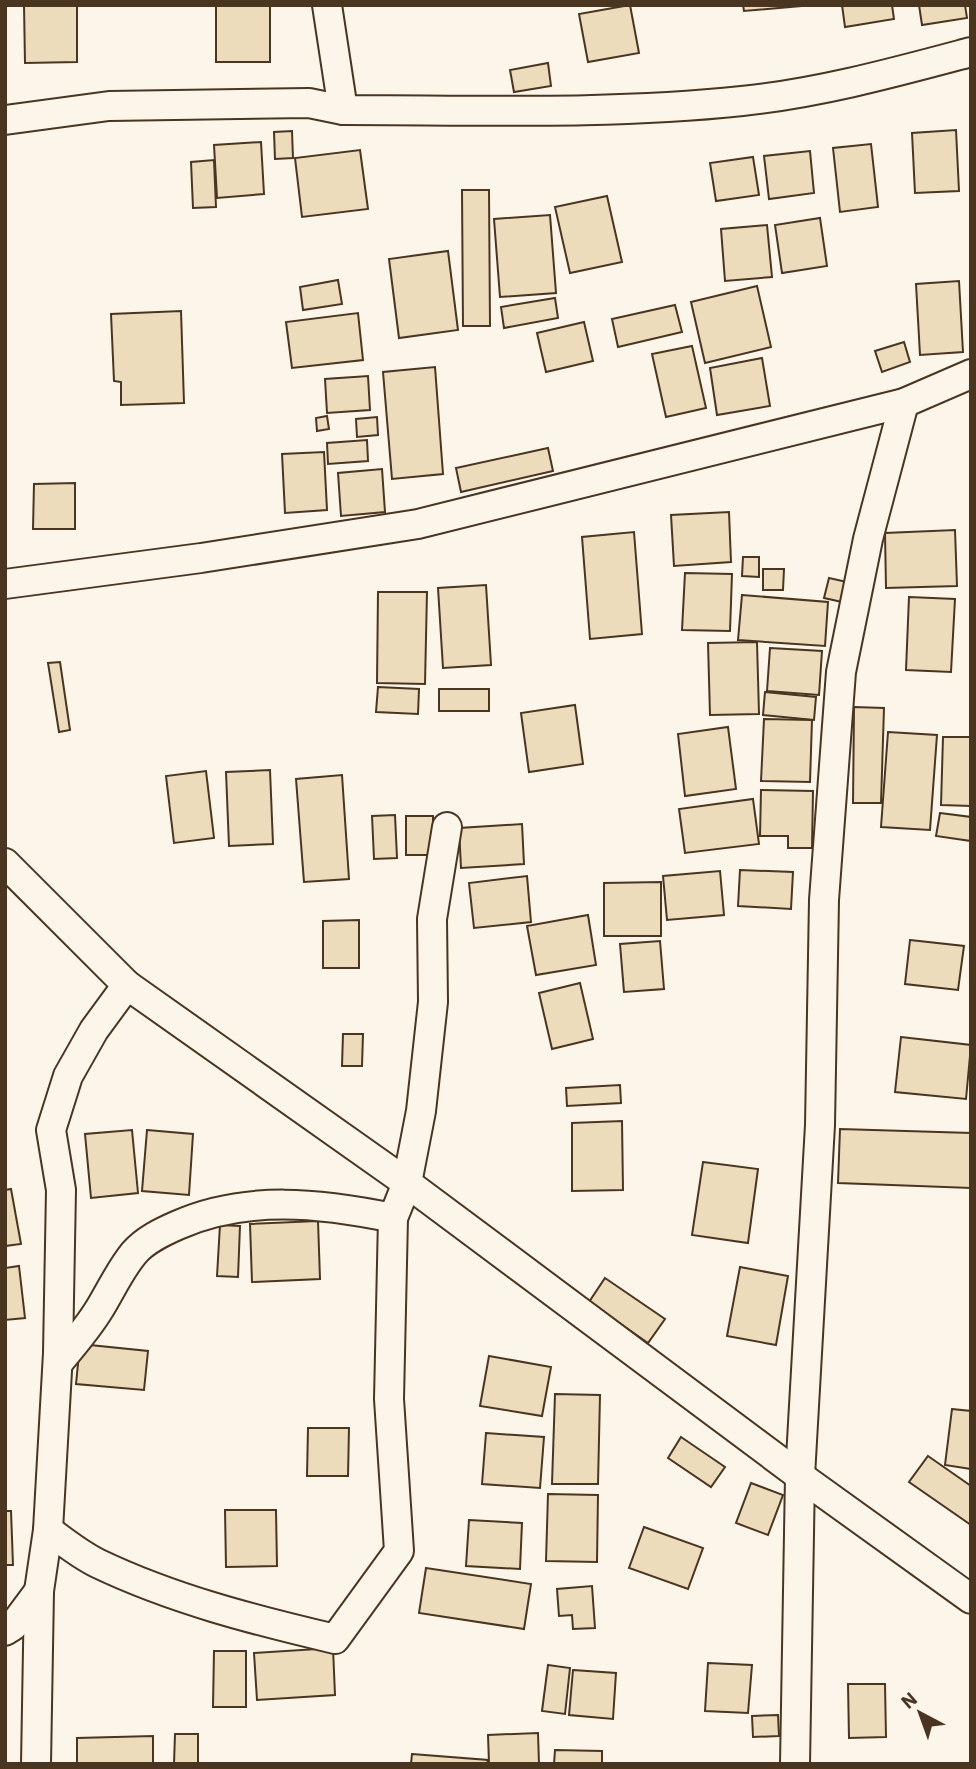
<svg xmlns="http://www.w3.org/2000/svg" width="976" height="1769" viewBox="0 0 976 1769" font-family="'IBM Plex Sans',sans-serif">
<rect width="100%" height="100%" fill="#fbf6e9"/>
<g fill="#ecdcbc" stroke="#4a3520" stroke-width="2">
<polygon points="24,5 77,5 77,62 25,63"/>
<rect x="216" y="5" width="54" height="57"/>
<polygon points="630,5 639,53 588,62 579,14"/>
<polygon points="743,5 801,5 801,6 744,11"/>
<polygon points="842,5 892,5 894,19 845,27"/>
<polygon points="919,5 965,5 967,18 922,25"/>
<polygon points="548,63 551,86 514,92 510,70"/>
<polygon points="956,130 959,191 915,193 912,133"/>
<polygon points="292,131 293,158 275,159 274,132"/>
<polygon points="261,142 264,194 217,198 214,145"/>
<polygon points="871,144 878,207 840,212 833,148"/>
<polygon points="360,150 368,209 302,217 295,158"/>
<polygon points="810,151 814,193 769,199 764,156"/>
<polygon points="753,157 759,195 716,201 710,163"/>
<polygon points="214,160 216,207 193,208 191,162"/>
<polygon points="462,190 489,190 490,326 463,326"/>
<polygon points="607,196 622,262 570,273 555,207"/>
<polygon points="550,215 556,293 500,297 494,219"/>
<polygon points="820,218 827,266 782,273 775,225"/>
<polygon points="767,225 772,277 725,281 721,229"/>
<polygon points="448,251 458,330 399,338 389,259"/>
<polygon points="338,280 342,304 303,310 300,287"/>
<polygon points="959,281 963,352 920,355 916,284"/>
<polygon points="757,286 771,347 705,363 691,302"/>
<polygon points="555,298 558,318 504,328 501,307"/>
<polygon points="675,305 682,332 618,347 612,319"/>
<polygon points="181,311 184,403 121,405 121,382 114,381 111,314"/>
<polygon points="358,313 363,360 292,368 286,322"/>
<polygon points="584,322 593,361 546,372 537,333"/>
<polygon points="904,342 910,362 882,372 875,351"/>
<polygon points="692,346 706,408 666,417 652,354"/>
<polygon points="762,358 770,406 717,415 710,368"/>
<polygon points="435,367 443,474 392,479 383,372"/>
<polygon points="368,376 370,410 327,413 325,379"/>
<polygon points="327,416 329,429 317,431 316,418"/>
<polygon points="377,417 378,435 357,437 356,419"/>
<polygon points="367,440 368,461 328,464 327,443"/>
<polygon points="548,448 553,471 461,492 456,468"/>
<polygon points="324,452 327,510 285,513 282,454"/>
<polygon points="382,469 385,512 341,516 338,473"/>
<polygon points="75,483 75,529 33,529 34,484"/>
<polygon points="729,512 731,562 674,566 671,515"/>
<polygon points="955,530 957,586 886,588 885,533"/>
<polygon points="634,532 642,634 590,639 582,537"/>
<polygon points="743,557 759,557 759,577 742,576"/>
<polygon points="763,569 784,569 783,590 763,590"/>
<polygon points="685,573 732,574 730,631 682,630"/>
<polygon points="829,578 847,582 842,602 824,598"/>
<polygon points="486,585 491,665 443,668 438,588"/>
<polygon points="378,592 427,592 425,684 377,683"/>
<polygon points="742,595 828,602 825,646 738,640"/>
<polygon points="909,597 955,599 951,672 906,670"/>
<polygon points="757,642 759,714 710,715 708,643"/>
<polygon points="770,648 822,651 819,695 767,691"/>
<polygon points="60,662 70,730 59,732 48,663"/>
<polygon points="378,687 419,689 418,714 376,712"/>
<rect x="439" y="689" width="50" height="22"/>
<polygon points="765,692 816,697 814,720 763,715"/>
<polygon points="575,705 583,764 529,772 521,713"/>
<polygon points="854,707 884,708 881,803 853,803"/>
<polygon points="764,719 812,720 810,782 761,781"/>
<polygon points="728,727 736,789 685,796 678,734"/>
<polygon points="888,732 937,735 930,830 881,827"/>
<polygon points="943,737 971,737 971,806 941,805"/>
<polygon points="270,770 273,844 229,846 226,772"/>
<polygon points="206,771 214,838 174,843 166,776"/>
<polygon points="342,775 349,879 304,882 296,779"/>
<polygon points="761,790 813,791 812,848 788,848 788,836 760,836"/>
<polygon points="753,799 759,844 685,853 679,809"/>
<polygon points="940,813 971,817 971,841 936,836"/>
<polygon points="395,815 397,858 374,859 372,816"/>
<rect x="406" y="816" width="27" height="39"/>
<polygon points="522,824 524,864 461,868 459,828"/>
<polygon points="740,870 793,872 791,909 738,906"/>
<polygon points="720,871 724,915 667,920 663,876"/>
<polygon points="527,876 531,922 474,928 469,883"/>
<polygon points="661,882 661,936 604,936 604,883"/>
<polygon points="588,915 596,965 536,975 527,926"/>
<polygon points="359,920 359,968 323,968 323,921"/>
<polygon points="910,940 964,946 958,990 905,984"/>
<polygon points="660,941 664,989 624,992 620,944"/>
<polygon points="580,983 593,1039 552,1049 539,993"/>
<polygon points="343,1034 363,1034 362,1066 342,1066"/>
<polygon points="901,1037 971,1045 966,1099 895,1092"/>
<polygon points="620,1085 621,1103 567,1106 566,1088"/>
<polygon points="622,1121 623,1190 572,1191 572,1123"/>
<polygon points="840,1129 971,1133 971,1188 838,1183"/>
<polygon points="132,1130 138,1193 91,1198 85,1134"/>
<polygon points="147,1130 193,1134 189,1195 142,1191"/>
<polygon points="703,1162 758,1169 748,1243 692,1235"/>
<polygon points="11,1189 21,1244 5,1246 5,1190"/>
<polygon points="318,1221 320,1279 252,1282 250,1224"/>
<polygon points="220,1225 240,1226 238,1277 217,1276"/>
<polygon points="19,1266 25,1318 5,1320 5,1268"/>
<polygon points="740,1267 788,1276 776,1345 727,1336"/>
<polygon points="605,1278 665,1319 648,1343 589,1302"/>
<polygon points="80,1344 148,1351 144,1390 76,1384"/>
<polygon points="489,1356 551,1367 542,1416 480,1406"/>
<polygon points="555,1394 600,1395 598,1484 552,1484"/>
<polygon points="952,1409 971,1411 971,1469 945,1465"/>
<polygon points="308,1428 349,1428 348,1476 307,1476"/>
<polygon points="486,1433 544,1437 540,1488 482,1484"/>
<polygon points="681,1437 725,1467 711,1487 668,1458"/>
<polygon points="928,1456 971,1486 971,1525 909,1482"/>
<polygon points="751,1483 783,1495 768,1535 736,1523"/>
<polygon points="548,1494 598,1495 597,1562 546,1561"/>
<polygon points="225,1510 276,1510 277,1566 226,1567"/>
<polygon points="5,1511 11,1511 13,1565 5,1565"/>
<polygon points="469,1520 522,1523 520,1569 466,1566"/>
<polygon points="644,1527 703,1548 688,1589 629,1568"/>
<polygon points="426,1568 531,1584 524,1629 419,1613"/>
<polygon points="592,1586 595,1628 573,1629 572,1615 559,1616 557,1589"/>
<polygon points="333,1648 335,1695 257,1700 254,1653"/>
<polygon points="214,1651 246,1651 246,1707 213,1707"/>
<polygon points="708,1663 752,1665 748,1713 705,1711"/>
<polygon points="548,1665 570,1668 565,1714 542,1711"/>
<polygon points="573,1670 616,1673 613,1719 569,1715"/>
<polygon points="848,1684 885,1684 886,1737 849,1738"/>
<polygon points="778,1715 779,1736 753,1737 752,1716"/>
<polygon points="538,1733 539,1764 489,1763 488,1735"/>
<polygon points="175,1734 198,1734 198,1764 174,1764"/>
<polygon points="153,1736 153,1764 77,1764 77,1738"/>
<polygon points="555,1750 602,1751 602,1764 554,1764"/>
<polygon points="412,1754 488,1760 487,1764 411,1764"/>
</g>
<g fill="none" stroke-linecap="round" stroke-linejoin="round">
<g stroke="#4a3520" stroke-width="32">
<g id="street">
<polyline points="327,5 343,110"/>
<path d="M5,120L109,106L309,103L343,110C476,110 610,115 742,101C820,93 896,72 971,52"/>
<polyline points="5,584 201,558 418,524 904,403 971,374"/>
<polyline points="5,863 127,985 407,1183 800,1476 971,1599"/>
<path d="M58,1363C73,1345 88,1328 100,1308C111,1290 120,1270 134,1253C145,1240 162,1232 178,1225C246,1195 321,1203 393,1218"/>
<path d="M48,1530C63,1541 79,1554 97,1563C172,1599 254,1620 335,1639L399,1551L389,1399L393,1218L407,1183L421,1111L433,1002L432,919L447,827"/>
<polyline points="5,1631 13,1626 39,1591"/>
<polyline points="36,1764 39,1591 48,1530 58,1353 61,1190 51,1130 68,1076 94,1030 127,985"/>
<polyline points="795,1764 800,1476 820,1125 824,900 841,672 868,539 904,403"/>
</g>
</g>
<use href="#street" stroke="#fbf6e9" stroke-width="28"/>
</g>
<rect width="976" height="1769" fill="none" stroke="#4a3520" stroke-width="14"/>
<g transform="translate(920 1713) rotate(319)" stroke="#fbf6e9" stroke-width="5" paint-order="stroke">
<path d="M0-5L12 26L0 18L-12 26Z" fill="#4a3520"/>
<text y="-10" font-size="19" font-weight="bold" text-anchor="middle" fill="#4a3520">N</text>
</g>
</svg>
